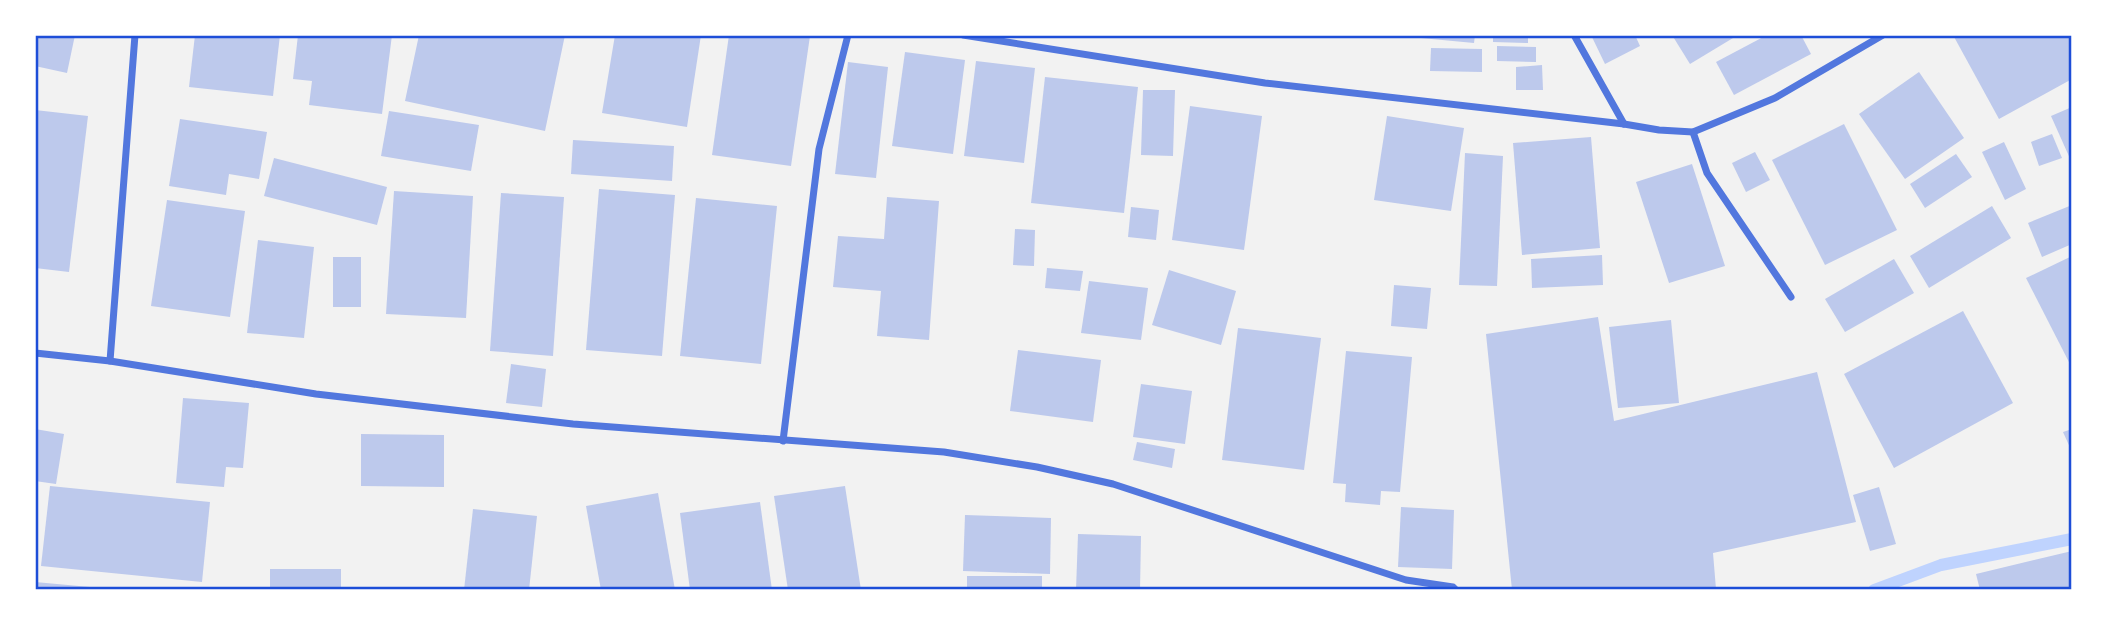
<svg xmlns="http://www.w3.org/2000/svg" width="2107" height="625" viewBox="0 0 2107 625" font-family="'Exo 2',sans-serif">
<rect width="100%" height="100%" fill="#f2f2f2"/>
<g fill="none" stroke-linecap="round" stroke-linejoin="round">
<polyline stroke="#bfd3fe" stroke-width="12" points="1874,590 1941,565 2072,539"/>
</g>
<g fill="#bdc9ec">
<polygon points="35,35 75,35 67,73 35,66"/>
<polygon points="195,35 280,35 273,96 189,87"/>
<polygon points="298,35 392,35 382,114 309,105 312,81 293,79"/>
<polygon points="419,35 565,35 545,131 405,101"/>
<polygon points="615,35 701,35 687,127 602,113"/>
<polygon points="729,35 810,36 791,166 712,155"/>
<polygon points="1421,35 1475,35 1474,43 1421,38"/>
<polygon points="1493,35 1528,35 1528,43 1493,42"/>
<polygon points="1591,35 1635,35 1640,46 1605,64"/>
<polygon points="1672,35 1738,35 1690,64"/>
<polygon points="1767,35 1801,35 1811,54 1734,95 1716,62"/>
<polygon points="1953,35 2072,35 2072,79 1999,119"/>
<polygon points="1497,46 1536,47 1536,62 1497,61"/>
<polygon points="1431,48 1482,49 1482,72 1430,71"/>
<polygon points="905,52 965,60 953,154 892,146"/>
<polygon points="976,61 1035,68 1024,163 964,156"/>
<polygon points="848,62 888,67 876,178 835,174"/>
<polygon points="1542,65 1543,90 1516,90 1516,67"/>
<polygon points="1919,72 1964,138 1905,179 1859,114"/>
<polygon points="1045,77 1138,87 1124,213 1031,203"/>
<polygon points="1143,90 1175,90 1173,156 1141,155"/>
<polygon points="1190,106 1262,116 1244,250 1172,240"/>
<polygon points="2072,107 2072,163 2051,116"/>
<polygon points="35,110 88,116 69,272 35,268"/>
<polygon points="389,111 479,125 471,171 381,156"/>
<polygon points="1387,116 1464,128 1451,211 1374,200"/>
<polygon points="180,119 267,132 259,179 229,174 226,195 169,186"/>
<polygon points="1844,124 1897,230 1825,265 1772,160"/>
<polygon points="2052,134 2062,158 2039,166 2031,142"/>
<polygon points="1591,137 1600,248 1522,255 1513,143"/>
<polygon points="573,140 674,146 672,181 571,174"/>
<polygon points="2004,142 2026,189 2005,200 1982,152"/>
<polygon points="1755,152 1770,180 1746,192 1732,163"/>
<polygon points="1465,153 1503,156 1497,286 1459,285"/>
<polygon points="1956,154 1972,177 1925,208 1910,184"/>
<polygon points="274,158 387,187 377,225 264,196"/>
<polygon points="1692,164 1725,266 1669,283 1636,182"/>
<polygon points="599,189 675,195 662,356 586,350"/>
<polygon points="394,191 473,196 466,318 386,314"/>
<polygon points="501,193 564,197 553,356 490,351"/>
<polygon points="887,197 939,201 929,340 877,336 881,291 833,287 838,236 884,239"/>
<polygon points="696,198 777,206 761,364 680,356"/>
<polygon points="167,200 245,211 230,317 151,306"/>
<polygon points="2072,205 2072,244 2042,257 2028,223"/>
<polygon points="1992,206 2011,238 1929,288 1910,256"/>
<polygon points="1131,207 1159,210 1156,240 1128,237"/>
<polygon points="1015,229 1035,230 1034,266 1013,265"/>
<polygon points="258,240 314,247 304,338 247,333"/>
<polygon points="1602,255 1603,285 1532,288 1531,259"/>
<polygon points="2072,256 2072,368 2026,278"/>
<rect x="333" y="257" width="28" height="50"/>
<polygon points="1894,259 1914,293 1845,332 1825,299"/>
<polygon points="1047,268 1083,271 1080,291 1045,288"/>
<polygon points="1169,270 1236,291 1221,345 1152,325"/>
<polygon points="1089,281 1148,288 1141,340 1081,333"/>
<polygon points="1394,285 1431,288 1427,329 1391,326"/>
<polygon points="1963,311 2013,403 1894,468 1844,374"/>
<polygon points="1598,317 1614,421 1817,372 1856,522 1713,553 1716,589 1512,590 1486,334"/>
<polygon points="1671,320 1679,403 1618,408 1609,327"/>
<polygon points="1238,328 1321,338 1304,470 1222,460"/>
<polygon points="1018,350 1101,360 1093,422 1010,411"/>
<polygon points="1346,351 1412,357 1400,492 1381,491 1380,505 1345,502 1346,484 1333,483"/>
<polygon points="511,364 546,369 542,407 506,403"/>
<polygon points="1141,384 1192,391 1185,444 1133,437"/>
<polygon points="183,398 249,403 243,468 226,467 224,487 176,483"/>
<polygon points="35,429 64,434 56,484 35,481"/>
<polygon points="2072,429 2072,452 2063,432"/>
<polygon points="361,434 444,435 444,487 361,486"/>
<polygon points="1137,442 1175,449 1172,468 1133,460"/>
<polygon points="50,486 210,502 202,582 41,566"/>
<polygon points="845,486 861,590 788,590 774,496"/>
<polygon points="1879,487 1896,544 1870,551 1853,495"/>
<polygon points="658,493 675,590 601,590 586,506"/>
<polygon points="760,502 772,590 690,590 680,513"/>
<polygon points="1401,507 1454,510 1452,569 1398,567"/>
<polygon points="473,509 537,516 529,590 464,590"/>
<polygon points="965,515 1051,518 1050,574 963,571"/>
<polygon points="1078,534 1141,536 1140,590 1076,590"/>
<polygon points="2072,551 2072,590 1980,590 1976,574"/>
<rect x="270" y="569" width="71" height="21"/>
<rect x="967" y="576" width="75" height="14"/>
<polygon points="35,582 101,588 101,590 35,590"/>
</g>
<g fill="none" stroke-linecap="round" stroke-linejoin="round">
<g stroke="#5277de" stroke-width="7">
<polyline points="963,35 1265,83 1624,124 1659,130 1693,132 1775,98 1883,35"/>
<polyline points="1574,35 1624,124"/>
<polyline points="1693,132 1707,173 1791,297"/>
<polyline points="35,353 110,361 316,394 573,424 944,452 1037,467 1113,484 1406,580 1453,587 1456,590"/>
<polyline points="110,361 135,35"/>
<polyline points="783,441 819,149 848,35"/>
</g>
</g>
<rect width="2107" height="625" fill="none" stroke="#ffffff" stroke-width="74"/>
<rect x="37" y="37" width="2033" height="551" fill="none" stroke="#1d4ed8" stroke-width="2.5"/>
</svg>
